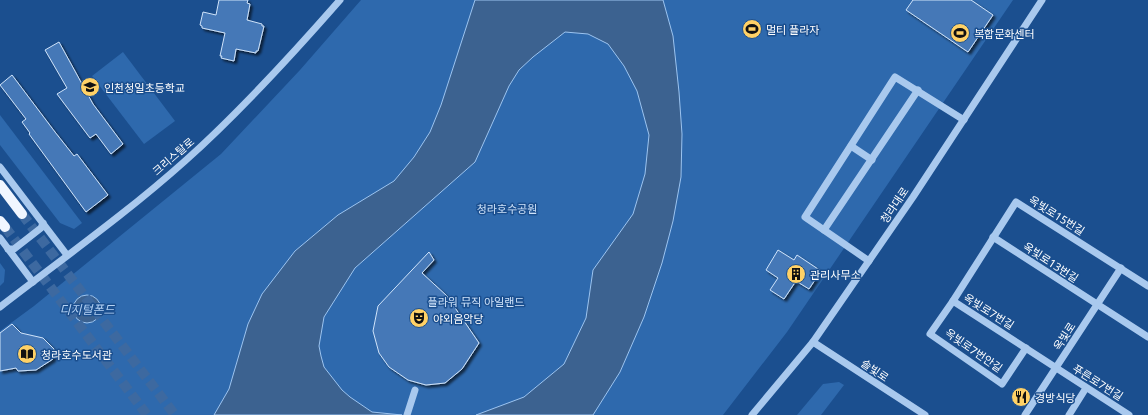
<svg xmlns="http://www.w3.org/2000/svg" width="1148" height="415" viewBox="0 0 1148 415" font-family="'Noto Sans','Noto Sans KR',sans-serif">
<defs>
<filter id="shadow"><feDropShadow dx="2.5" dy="2.5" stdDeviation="1" flood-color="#0009"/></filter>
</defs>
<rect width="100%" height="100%" fill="#1b4f8f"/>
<g fill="#2e69ad">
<polygon points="361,0 1013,0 787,332 723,415 0,415 0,331 34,306 221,154 300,70"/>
<polygon points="123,52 175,121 144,144 92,76"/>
<polygon points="0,115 82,223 74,229 60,223 0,145"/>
<polygon points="0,263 5,270 4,282 0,286"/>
<polygon points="839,382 844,385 821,415 797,415 823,384"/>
</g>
<g fill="#3c6290" stroke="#9cc4f0">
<polygon points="475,0 663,0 673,36 679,92 682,134 681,177 673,221 662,263 644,317 620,372 593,415 476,415 524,397 564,364 586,318 593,270 633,214 645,174 649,135 637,91 624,66 608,44 588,34 565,32 533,57 519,70 509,86 475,162 355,268 324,317 319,346 321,356 324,367 342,390 350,397 372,412 402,415 214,415 229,389 248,324 262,294 295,251 338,215 394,181 414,157 430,132 441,105"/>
<circle cx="87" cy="309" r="14"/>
</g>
<g fill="#4478b7" stroke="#cfe3fa" filter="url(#shadow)">
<polygon points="219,0 248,0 247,3 250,4 247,20 262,24 262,26 264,26 258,51 256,51 256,53 236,49 234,61 221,58 222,56 220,56 225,33 202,28 202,26 200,25 203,12 216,15"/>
<polygon points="913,0 971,0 993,15 968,52 906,10"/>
<polygon points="59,42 93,104 123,144 111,154 96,134 90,138 57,94 67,88 45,50"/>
<polygon points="12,75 55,132 74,156 77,154 108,195 86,212 29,134 30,133 22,122 26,119 0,85"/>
<polygon points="778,250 794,260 797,255 821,271 809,289 796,281 784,299 770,290 778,278 766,270"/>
<polygon points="429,252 434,260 422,273 447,296 479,343 462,369 445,383 426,385 408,380 389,367 379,353 373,331 378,306"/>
<polygon points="12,324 21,333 43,338 54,349 53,359 36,370 18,371 16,368 0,371 0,333"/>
</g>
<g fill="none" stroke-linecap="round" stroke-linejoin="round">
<g stroke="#3d69a0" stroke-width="10" stroke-dasharray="10 5" stroke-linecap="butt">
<polyline points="22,214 175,415"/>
<polyline points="5,227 147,415"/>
</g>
<g stroke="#a9c9ee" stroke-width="7">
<polyline points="851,146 872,160"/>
<polyline points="0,167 67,255"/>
<polyline points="824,230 918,90"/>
<polyline points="993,237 1148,337"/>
<polyline points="0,238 33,282"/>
<polyline points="8,249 14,249 41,228 43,223"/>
<polyline points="869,261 805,217 895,77 964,120"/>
<polyline points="953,301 1129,415"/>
<path d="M0,307C62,259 127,213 185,161C240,112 291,56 340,0"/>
<polyline points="813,342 925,415"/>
<polyline points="1026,348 1002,384 930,334 953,301 1016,202 1148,286"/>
<polyline points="407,415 415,390"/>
<polyline points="752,415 813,342 913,197 1042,0"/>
<polyline points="1025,415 1121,268"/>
<polyline points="1069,415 1086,388"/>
</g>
<g stroke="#f0f6ff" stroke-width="10">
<polyline points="0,185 22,214"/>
<polyline points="0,221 5,227"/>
</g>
</g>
<defs>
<g id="stadium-disc" transform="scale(1)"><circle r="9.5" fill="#ffd166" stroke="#1b4f8f"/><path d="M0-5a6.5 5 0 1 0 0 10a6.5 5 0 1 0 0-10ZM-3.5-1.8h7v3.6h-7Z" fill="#111"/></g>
<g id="school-disc" transform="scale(1)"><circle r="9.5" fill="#ffd166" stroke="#1b4f8f"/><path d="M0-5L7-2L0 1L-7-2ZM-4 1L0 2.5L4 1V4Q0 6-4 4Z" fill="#111"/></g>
<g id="building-disc" transform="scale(1)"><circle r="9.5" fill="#ffd166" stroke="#1b4f8f"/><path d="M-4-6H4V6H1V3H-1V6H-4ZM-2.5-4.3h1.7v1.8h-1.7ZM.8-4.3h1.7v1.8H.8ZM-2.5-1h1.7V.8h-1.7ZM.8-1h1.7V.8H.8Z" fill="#111"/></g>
<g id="theatre-disc" transform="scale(1)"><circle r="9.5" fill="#ffd166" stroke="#1b4f8f"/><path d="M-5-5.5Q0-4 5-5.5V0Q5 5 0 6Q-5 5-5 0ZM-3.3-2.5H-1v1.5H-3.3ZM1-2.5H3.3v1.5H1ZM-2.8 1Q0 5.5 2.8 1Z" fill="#111"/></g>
<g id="library-disc" transform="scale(1)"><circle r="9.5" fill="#ffd166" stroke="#1b4f8f"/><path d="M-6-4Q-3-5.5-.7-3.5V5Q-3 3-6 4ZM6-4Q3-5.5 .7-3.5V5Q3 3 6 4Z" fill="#111"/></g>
<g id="restaurant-disc" transform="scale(1)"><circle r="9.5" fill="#ffd166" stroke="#1b4f8f"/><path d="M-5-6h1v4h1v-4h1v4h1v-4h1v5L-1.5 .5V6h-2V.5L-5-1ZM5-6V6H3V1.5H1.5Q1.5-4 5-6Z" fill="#111"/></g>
</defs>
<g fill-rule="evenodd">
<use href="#stadium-disc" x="752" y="29"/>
<use href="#stadium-disc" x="960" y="33"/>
<use href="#school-disc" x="90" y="87"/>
<use href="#building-disc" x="796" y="274"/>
<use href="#theatre-disc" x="419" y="318"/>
<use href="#library-disc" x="27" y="354"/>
<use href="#restaurant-disc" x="1021" y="397"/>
</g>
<g text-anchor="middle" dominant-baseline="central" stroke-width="3" stroke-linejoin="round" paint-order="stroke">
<g font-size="11" fill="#fff" stroke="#1b4f8f" text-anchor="start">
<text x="766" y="29">멀티 플라자</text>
<text x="974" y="33">복합문화센터</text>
<text x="104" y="87">인천청일초등학교</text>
<text x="810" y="274">관리사무소</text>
<text x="433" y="318">야외음악당</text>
<text x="41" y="354">청라호수도서관</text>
<text x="1035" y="397">경방식당</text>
</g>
<g font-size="11" fill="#fff" stroke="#1b4f8f">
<text transform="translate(173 156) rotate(-41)">크리스탈로</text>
<text transform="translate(894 205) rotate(-56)">청라대로</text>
<text transform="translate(1057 215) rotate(32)">옥빛로15번길</text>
<text transform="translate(1051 262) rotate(33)">옥빛로13번길</text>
<text transform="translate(989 311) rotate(32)">옥빛로7번길</text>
<text transform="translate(1064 336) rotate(-57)">옥빛로</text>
<text transform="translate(974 350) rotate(35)">옥빛로7번안길</text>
<text transform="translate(875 370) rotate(34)">솔빛로</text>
<text transform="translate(1098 382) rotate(32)">푸른로7번길</text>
</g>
<g font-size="11" fill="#cfe3fa" stroke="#1b4f8f">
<text x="507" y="208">청라호수공원</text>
<text x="476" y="301">플라워 뮤직 아일랜드</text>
</g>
<g font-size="12" font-style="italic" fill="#b5d3f5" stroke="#1b4f8f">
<text x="87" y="309">디지털폰드</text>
</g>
</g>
</svg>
